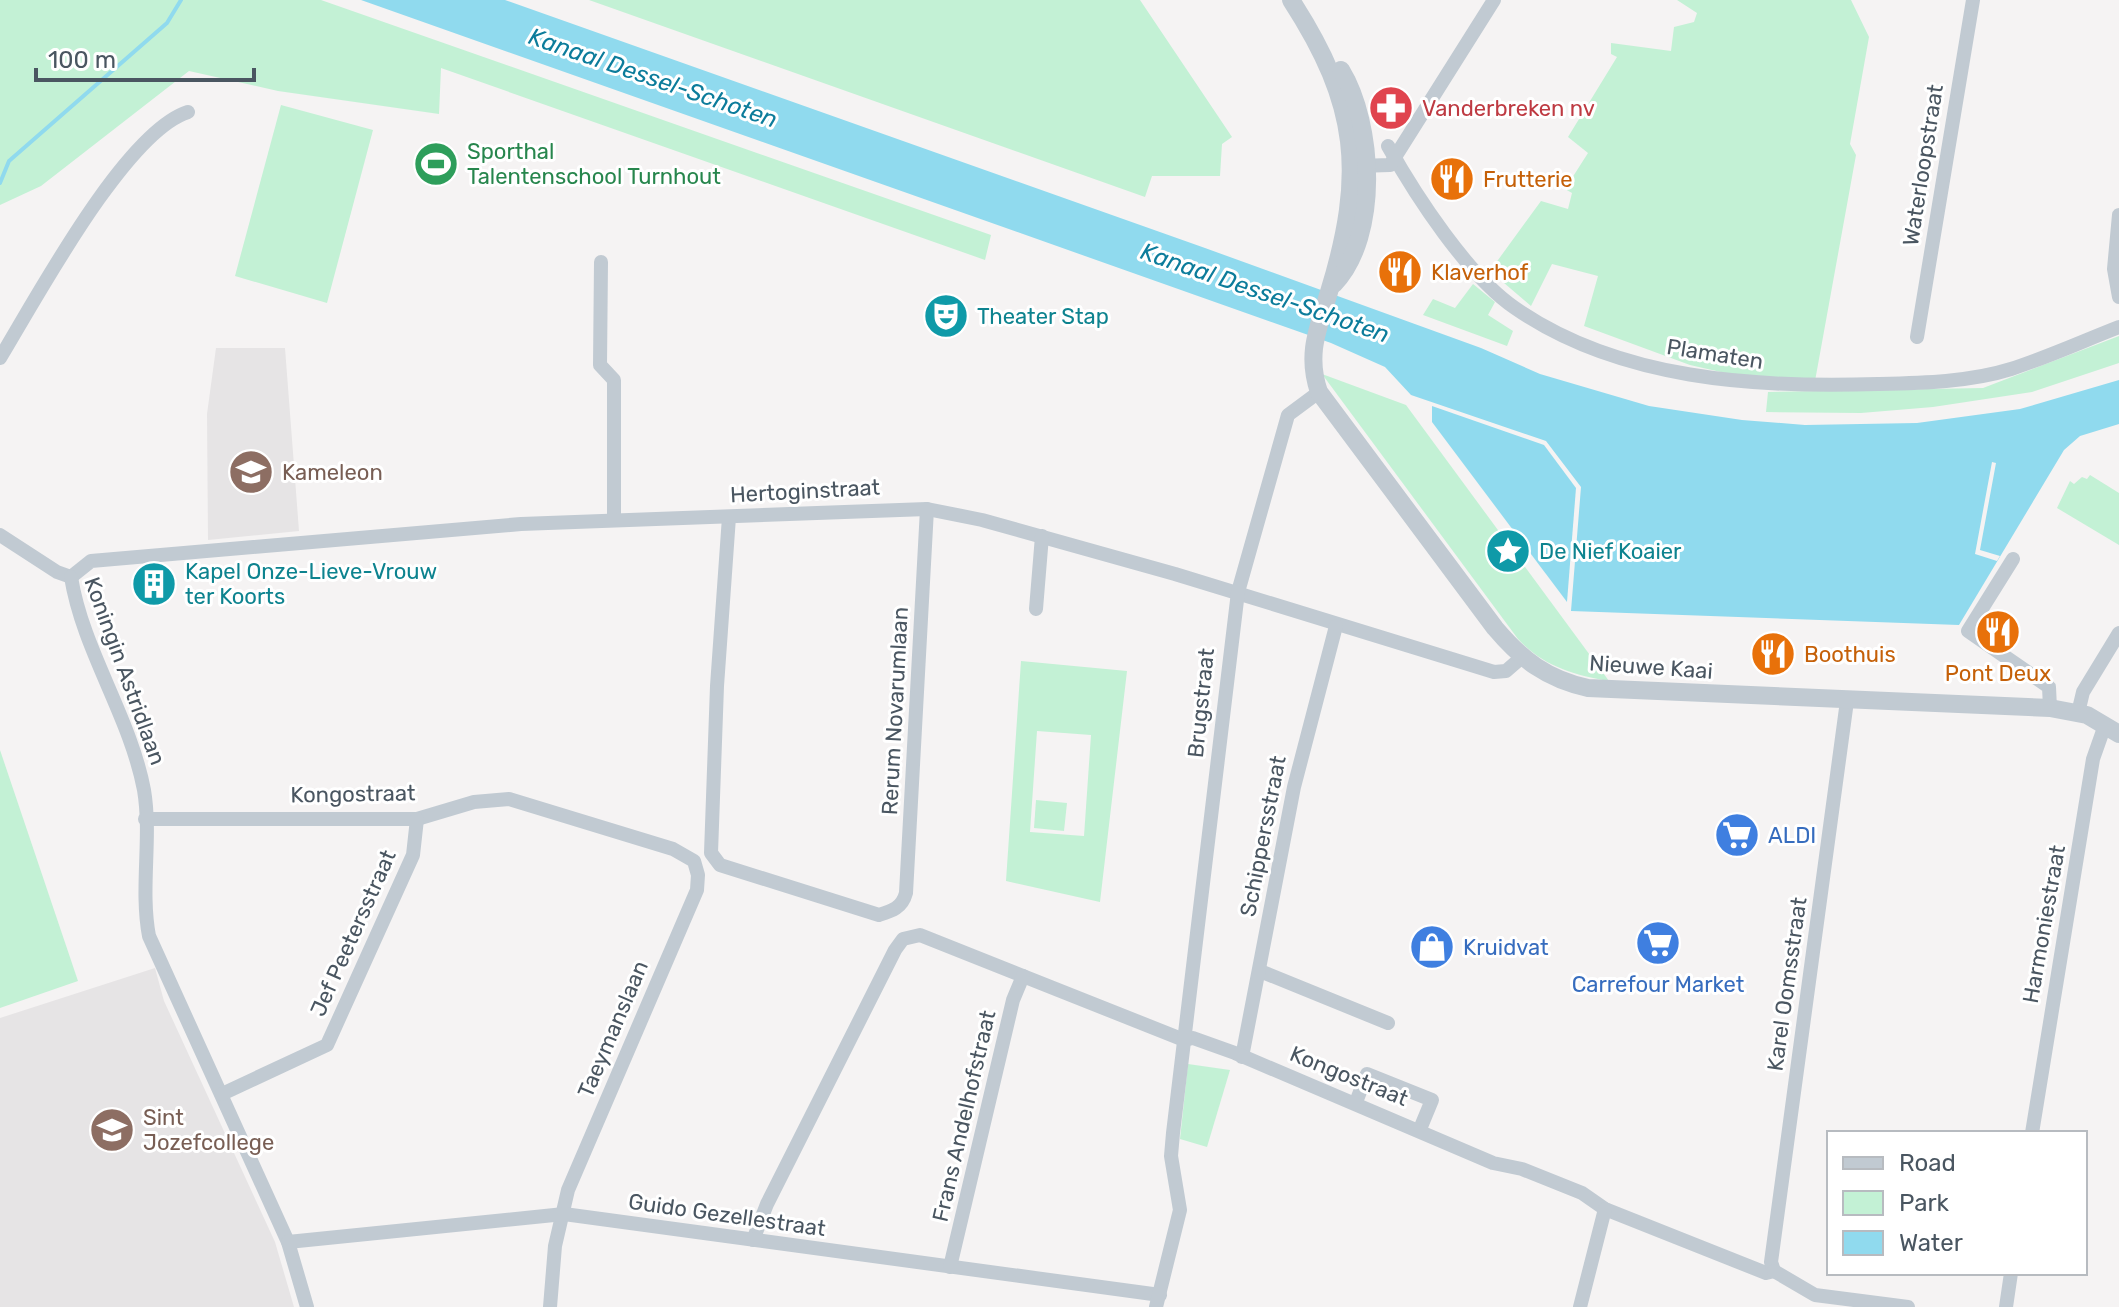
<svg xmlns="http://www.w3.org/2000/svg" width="2119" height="1307" viewBox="0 0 2119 1307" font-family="Rubik,sans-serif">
<rect width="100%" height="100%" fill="#f5f3f3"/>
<g fill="#e6e4e5">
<polygon points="216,348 285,348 299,531 208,540 207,414"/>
<polygon points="155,968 164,1001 275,1242 294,1307 0,1307 0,1018"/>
</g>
<g fill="#c3f1d5" fill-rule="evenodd">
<polygon points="0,0 321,0 991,235 985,260 441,68 439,114 278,91 189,71 41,186 0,205"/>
<polygon points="589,0 1140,0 1232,137 1222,144 1220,176 1152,176 1145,197"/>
<polygon points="1677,0 1851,0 1869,37 1850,144 1856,155 1815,381 1734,375 1690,365 1584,326 1598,276 1552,264 1531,306 1490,271 1541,201 1568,209 1572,193 1565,189 1588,153 1568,137 1617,57 1611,54 1611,43 1671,51 1674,27 1694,22 1697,13"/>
<polygon points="281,105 373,130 327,303 235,276"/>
<polygon points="1473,284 1495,302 1488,315 1513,331 1507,346 1423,315 1433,299 1455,308"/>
<polygon points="2119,336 2119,363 2032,392 1933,407 1861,413 1766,412 1768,392 1983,388"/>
<path d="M1322,374L1406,405L1609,681C1573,675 1543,666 1518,639Z"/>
<polygon points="2090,475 2119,493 2119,545 2057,508 2070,481 2074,484 2082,477 2087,479"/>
<path d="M1021,661L1127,671L1100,902L1006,881ZM1037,731L1091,735L1084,836L1030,832Z"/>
<polygon points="0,750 78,981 0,1008"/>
<polygon points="1036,800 1067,803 1064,831 1034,828"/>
<polygon points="1188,1064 1230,1070 1207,1147 1180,1139"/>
</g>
<g fill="#90daee">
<polygon points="361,0 505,0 1205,248 1481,348 1540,374 1649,406 1742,420 1805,425 1917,423 2020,409 2119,380 2119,424 2080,436 2064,450 1959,625 1571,611 1581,487 1546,441 1411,395 1385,367 1331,343"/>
<polygon points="1432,406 1544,445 1576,488 1567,602 1432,422"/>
</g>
<polygon fill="#f5f3f3" points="1992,462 1996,463 1980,550 2000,556 1997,561 1975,554"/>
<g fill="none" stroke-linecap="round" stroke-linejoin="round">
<polyline stroke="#90daee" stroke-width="4" points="0,183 9,161 167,23 181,0"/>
<g stroke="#c1cad2" stroke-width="14">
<path d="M1388,146C1416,196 1468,276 1515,308C1619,380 1756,388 1878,384C1921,383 1970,382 2011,369C2048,357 2083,341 2119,327"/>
<polyline points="1358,166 1390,165 1494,0"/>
<polyline points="2119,215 2114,269 2119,297"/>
<polyline points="601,262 600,365 614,380 614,519"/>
<polyline points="1917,337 1973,0"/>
<path d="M0,358C36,299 125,132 188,112"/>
<path d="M729,517L717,686L711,853L720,865L879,915C892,911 902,908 906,893L927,509"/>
<polyline points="0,535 57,572 71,577"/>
<polyline points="2013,559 1968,631 2049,687 2050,708"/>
<polyline points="71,577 91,561 521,524 927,509 982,520 1175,574 1494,672 1506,671 1521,658"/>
<path d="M71,577C83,651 130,716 144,790C152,838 140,888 149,936L288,1242L307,1307"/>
<polyline points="1036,609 1042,536"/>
<polyline points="2078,713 2083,692 2119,633"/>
<polyline points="145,819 417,819 474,802 509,799 673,849 694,861 698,875 697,890 568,1190 555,1246 550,1307"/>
<polyline points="1260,971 1388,1023"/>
<polyline points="1242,1057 1294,787 1336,626"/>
<polyline points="222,1094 327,1045 413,855 417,819"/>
<polyline points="1356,1102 1367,1074 1432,1100 1420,1129"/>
<polyline points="2032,1133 2093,759 2105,725"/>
<polyline points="753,1240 767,1204 895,950 903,939 920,935 1184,1040 1193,1038 1235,1053 1493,1163 1522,1169 1582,1193 1605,1209 1766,1273 1774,1271"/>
<polyline points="288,1242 564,1214 1160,1295"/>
<polyline points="950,1267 1013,1000 1023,976"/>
<polyline points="1774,1271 1771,1262 1847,701"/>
<polyline points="1774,1271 1815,1295 1908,1307"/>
<polyline points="1156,1307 1180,1210 1171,1156 1173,1133 1238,592 1288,415 1319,392"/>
<polyline points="1580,1307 1605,1209"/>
<polyline points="2006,1307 2011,1273"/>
</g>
<g stroke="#c1cad2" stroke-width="18">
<path d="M1291,0C1359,105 1365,174 1329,292C1318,329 1306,354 1319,392L1495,628C1522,660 1547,679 1588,688L2050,708L2087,715L2119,734"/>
<path d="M1334,284C1380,236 1374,124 1341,70"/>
</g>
</g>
<defs>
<g id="pharmacy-disc" transform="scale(2.3)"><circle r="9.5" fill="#e0444e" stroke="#fff"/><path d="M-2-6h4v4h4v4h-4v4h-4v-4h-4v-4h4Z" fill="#fff"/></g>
<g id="stadium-disc" transform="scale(2.3)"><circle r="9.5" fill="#2e9e5b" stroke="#fff"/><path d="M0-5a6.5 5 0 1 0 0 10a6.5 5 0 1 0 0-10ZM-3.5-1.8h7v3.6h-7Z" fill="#fff"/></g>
<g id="restaurant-disc" transform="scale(2.3)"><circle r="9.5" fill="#e8710a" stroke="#fff"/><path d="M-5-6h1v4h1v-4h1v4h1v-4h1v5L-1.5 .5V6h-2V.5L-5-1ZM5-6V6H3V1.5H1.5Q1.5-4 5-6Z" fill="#fff"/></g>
<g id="theatre-disc" transform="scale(2.3)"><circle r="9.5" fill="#0f9aa8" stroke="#fff"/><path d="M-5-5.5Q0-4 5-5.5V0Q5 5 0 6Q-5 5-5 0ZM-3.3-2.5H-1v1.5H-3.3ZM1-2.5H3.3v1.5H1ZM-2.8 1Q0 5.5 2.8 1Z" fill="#fff"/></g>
<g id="school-disc" transform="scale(2.3)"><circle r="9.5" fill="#8d6e63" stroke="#fff"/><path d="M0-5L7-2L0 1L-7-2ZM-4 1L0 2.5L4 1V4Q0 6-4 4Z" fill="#fff"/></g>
<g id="sight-disc" transform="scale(2.3)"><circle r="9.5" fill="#0f9aa8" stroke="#fff"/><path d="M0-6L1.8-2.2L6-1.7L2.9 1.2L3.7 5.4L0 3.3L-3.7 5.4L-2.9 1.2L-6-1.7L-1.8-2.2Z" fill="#fff"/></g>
<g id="building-disc" transform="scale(2.3)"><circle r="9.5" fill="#0f9aa8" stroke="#fff"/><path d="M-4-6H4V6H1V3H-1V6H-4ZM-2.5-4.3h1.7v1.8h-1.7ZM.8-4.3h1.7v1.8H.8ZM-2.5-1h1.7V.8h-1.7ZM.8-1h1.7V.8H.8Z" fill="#fff"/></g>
<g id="supermarket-disc" transform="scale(2.3)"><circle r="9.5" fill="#3f7fe0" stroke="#fff"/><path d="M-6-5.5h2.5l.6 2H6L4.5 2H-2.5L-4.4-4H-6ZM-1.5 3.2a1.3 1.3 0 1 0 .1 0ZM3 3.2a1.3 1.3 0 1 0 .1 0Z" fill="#fff"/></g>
<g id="shop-disc" transform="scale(2.3)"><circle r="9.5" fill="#3f7fe0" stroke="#fff"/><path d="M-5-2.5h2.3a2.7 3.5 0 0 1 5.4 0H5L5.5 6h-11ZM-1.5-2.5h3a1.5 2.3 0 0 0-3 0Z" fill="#fff"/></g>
</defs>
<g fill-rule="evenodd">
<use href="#pharmacy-disc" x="1391" y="108"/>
<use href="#stadium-disc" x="436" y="164"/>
<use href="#restaurant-disc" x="1452" y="179"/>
<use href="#restaurant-disc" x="1400" y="272"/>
<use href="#theatre-disc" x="946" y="316"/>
<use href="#school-disc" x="251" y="472"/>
<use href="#sight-disc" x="1508" y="551"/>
<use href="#building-disc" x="154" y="584"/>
<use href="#restaurant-disc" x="1998" y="632"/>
<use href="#restaurant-disc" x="1773" y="654"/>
<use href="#supermarket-disc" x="1737" y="835"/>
<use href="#supermarket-disc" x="1658" y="943"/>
<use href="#shop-disc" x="1432" y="947"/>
<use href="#school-disc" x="112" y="1130"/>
</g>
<g text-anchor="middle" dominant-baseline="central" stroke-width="6" stroke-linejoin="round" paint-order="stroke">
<g font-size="22" fill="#be3a42" stroke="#fff" text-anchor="start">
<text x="1422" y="108">Vanderbreken nv</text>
</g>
<g font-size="22" fill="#27864d" stroke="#fff" text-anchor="start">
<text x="467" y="151">Sporthal<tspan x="467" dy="25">Talentenschool Turnhout</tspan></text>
</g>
<g font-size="22" fill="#4a5661" stroke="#fff">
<text transform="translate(1923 165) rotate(-81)">Waterloopstraat</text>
<text transform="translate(1715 354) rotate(9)">Plamaten</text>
<text transform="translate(805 491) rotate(-3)">Hertoginstraat</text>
<text transform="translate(1651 667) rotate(4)">Nieuwe Kaai</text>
<text transform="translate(125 671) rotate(70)">Koningin Astridlaan</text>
<text transform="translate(1201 703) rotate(-84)">Brugstraat</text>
<text transform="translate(895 711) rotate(-87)">Rerum Novarumlaan</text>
<text transform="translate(353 794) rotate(-1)">Kongostraat</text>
<text transform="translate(1263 836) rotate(-79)">Schippersstraat</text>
<text transform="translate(2044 924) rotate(-80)">Harmoniestraat</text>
<text transform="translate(353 933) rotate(-66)">Jef Peetersstraat</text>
<text transform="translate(1787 984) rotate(-82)">Karel Oomsstraat</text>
<text transform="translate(613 1029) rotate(-67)">Taeymanslaan</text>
<text transform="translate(1349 1076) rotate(22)">Kongostraat</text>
<text transform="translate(964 1116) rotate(-77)">Frans Andelhofstraat</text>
<text transform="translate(727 1215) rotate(8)">Guido Gezellestraat</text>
</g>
<g font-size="22" fill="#c56008" stroke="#fff" text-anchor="start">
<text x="1483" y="179">Frutterie</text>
<text x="1431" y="272">Klaverhof</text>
<text x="1804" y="654">Boothuis</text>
<text x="1998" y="673" text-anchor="middle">Pont Deux</text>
</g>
<g font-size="22" fill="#0d838f" stroke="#fff" text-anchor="start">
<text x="977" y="316">Theater Stap</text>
<text x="1539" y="551">De Nief Koaier</text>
<text x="185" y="571">Kapel Onze-Lieve-Vrouw<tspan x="185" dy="25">ter Koorts</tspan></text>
</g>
<g font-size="22" fill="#785e54" stroke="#fff" text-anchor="start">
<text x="282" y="472">Kameleon</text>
<text x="143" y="1117">Sint<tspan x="143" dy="25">Jozefcollege</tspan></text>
</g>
<g font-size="22" fill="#366cbe" stroke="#fff" text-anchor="start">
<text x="1768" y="835">ALDI</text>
<text x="1463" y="947">Kruidvat</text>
<text x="1658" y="984" text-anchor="middle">Carrefour Market</text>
</g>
<g font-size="24" font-style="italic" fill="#0c7c9b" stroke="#fff">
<text transform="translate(653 78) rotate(19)">Kanaal Dessel-Schoten</text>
<text transform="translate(1265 293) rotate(19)">Kanaal Dessel-Schoten</text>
</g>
</g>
<rect x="1827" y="1131" width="260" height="144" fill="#ffffff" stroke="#b7bbc0" stroke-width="2"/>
<rect x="1843" y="1157" width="40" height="12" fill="#c1cad2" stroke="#b7bbc0" stroke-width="2"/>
<text x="1899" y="1171" font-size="24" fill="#4a5661">Road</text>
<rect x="1843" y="1191" width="40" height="24" fill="#c3f1d5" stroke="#b7bbc0" stroke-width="2"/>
<text x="1899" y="1211" font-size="24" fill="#4a5661">Park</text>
<rect x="1843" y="1231" width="40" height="24" fill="#90daee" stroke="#b7bbc0" stroke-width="2"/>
<text x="1899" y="1251" font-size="24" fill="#4a5661">Water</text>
<path d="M36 68v12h218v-12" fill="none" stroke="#4a5661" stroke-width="4"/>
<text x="48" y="68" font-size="24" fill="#4a5661" stroke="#ffffff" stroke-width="6" paint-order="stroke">100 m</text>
</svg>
